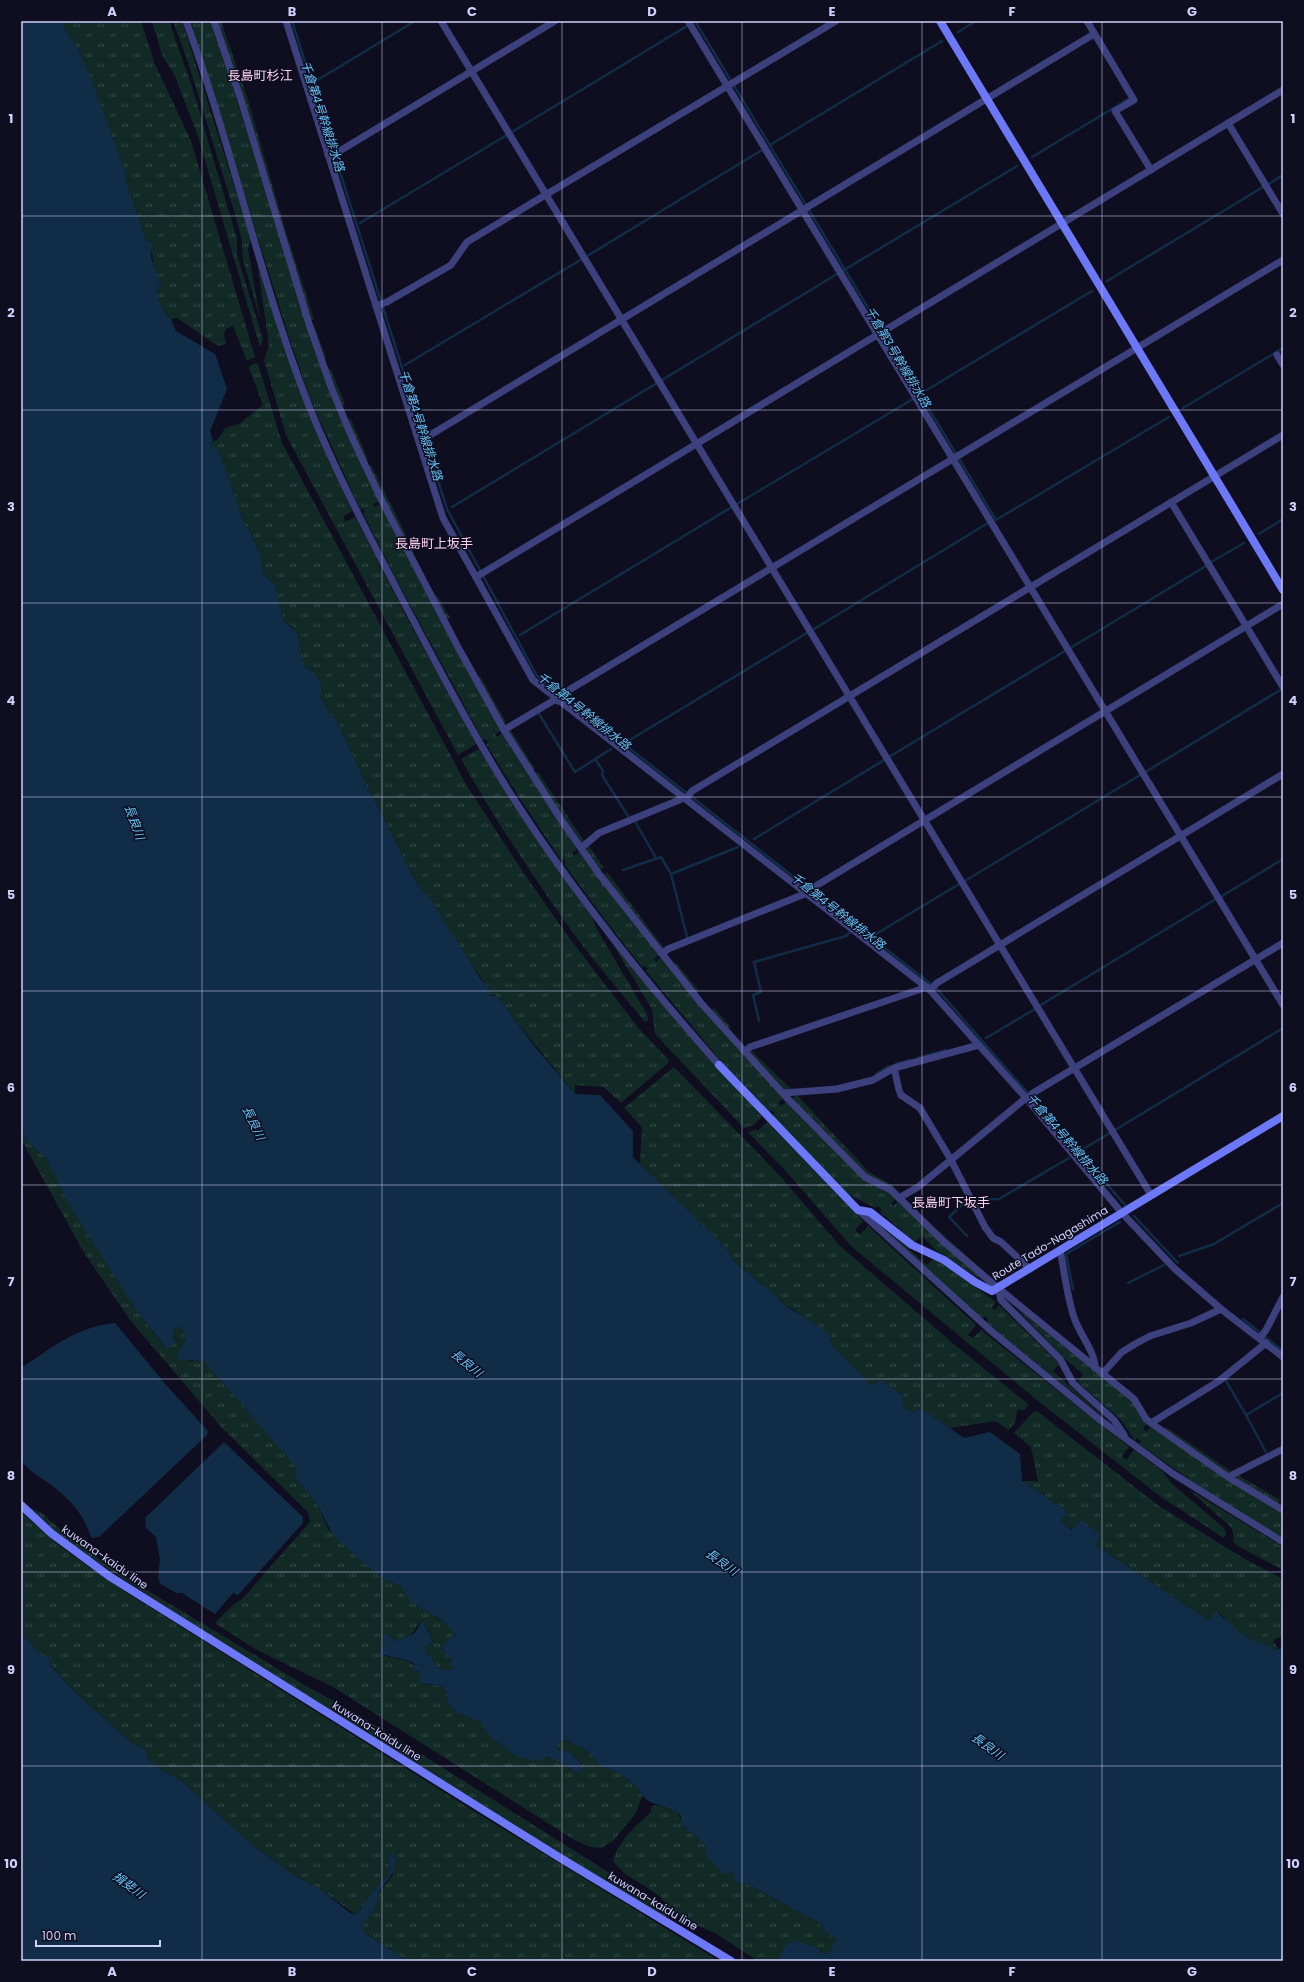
<svg xmlns="http://www.w3.org/2000/svg" width="1304" height="1982" viewBox="0 0 1304 1982" font-family="Poppins,'Noto Sans JP',sans-serif">
<defs>
<pattern id="grass-tufts" width="24" height="20" patternUnits="userSpaceOnUse"><rect width="24" height="20" fill="#122a26"/><path d="M3 7l-1-3M5 7V3M7 7l1-3M15 17l-1-3M17 17v-4M19 17l1-3" fill="none" stroke="#334846"/></pattern>
</defs>
<rect width="100%" height="100%" fill="#0f0e20"/>
<g fill="url(#grass-tufts)">
<path d="M64,21H141L154,62L191,141L255,357L247,361L233,326L226,329L224,334L226,344L218,346L177,318L169,319L168,314C159,311 157,295 157,286L161,285C152,269 154,258 150,242L146,240L125,178V172L81,55L64,26Z"/>
<polygon points="152,21 169,21 192,87 237,239 237,255 263,339 261,346 260,347 198,136 175,76 162,55"/>
<polygon points="173,21 182,21 251,239 248,249 260,319 243,260 242,241 236,217 187,59"/>
<polygon points="190,21 212,21 307,325 380,500 373,504 375,507 380,504 457,650 501,730 495,734 497,737 504,733 577,849 572,853 574,856 579,852 659,955 654,959 656,962 661,957 784,1098 778,1103 781,1106 787,1101 865,1181 889,1192 896,1198 891,1204 893,1206 899,1201 990,1285 938,1252 922,1236 915,1242 880,1212 882,1210 878,1206 876,1208 848,1194 772,1116 775,1113 771,1110 769,1112 722,1062 646,971 648,969 645,966 643,968 606,921 564,864 566,862 564,859 561,860 523,803 486,744 488,742 486,739 483,740 393,573 363,513 365,512 363,509 361,510 354,496 310,398 288,334"/>
<polygon points="217,21 221,21 248,100 285,229 314,319 310,321"/>
<polygon points="257,260 323,448 352,511 343,517 345,522 355,517 409,622 476,744 458,755 286,435 264,360 269,346"/>
<polygon points="313,323 326,357 322,358 312,326"/>
<polygon points="255,363 258,364 282,443 467,786 523,872 567,935 640,1030 669,1060 668,1063 621,1103 604,1087 575,1085 575,1094 495,995 489,996 491,991 466,957 429,897 417,884 366,784 335,717 330,715 320,696 313,671 306,668 300,653 300,645 293,627 285,622 283,618 275,585 263,573 261,557 250,531 245,526 218,450 210,444 219,438 225,428 239,424 263,405 249,368 250,366"/>
<polygon points="328,368 331,370 345,404 343,405 342,405 333,386"/>
<polygon points="351,419 368,460 365,461 347,421"/>
<polygon points="371,465 406,535 402,536 368,466"/>
<polygon points="437,595 450,618 446,620 434,597"/>
<polygon points="480,676 506,722 504,723 477,678"/>
<polygon points="510,729 535,769 532,771 508,730"/>
<path d="M479,749C515,808 552,864 593,919L596,928L647,1014L648,1020L645,1022C621,992 594,962 571,930C532,875 494,818 461,759Z"/>
<polygon points="538,772 584,841 580,843 535,774"/>
<polygon points="589,846 604,868 599,870 585,851"/>
<polygon points="607,872 664,948 663,949 603,875"/>
<polygon points="609,938 677,1022 762,1117 753,1125 744,1128 655,1034 652,1009"/>
<polygon points="676,963 699,991 696,992 674,965"/>
<polygon points="714,1008 731,1027 727,1030 712,1010"/>
<polygon points="750,1049 791,1089 784,1090 748,1052"/>
<polygon points="674,1067 780,1176 839,1245 955,1345 1028,1404 1028,1406 1023,1411 1020,1409 1017,1411 1015,1423 1008,1430 996,1421 950,1428 921,1408 913,1412 904,1408 903,1395 881,1380 872,1386 832,1346 830,1339 794,1310 783,1304 768,1288 759,1283 751,1274 744,1271 732,1259 727,1249 640,1164 642,1127 624,1108"/>
<polygon points="797,1095 869,1172 892,1185 899,1192 897,1193 868,1176 794,1102 793,1098"/>
<polygon points="767,1122 863,1221 855,1230 860,1235 868,1226 976,1325 968,1335 973,1338 981,1330 1129,1447 1122,1456 1126,1460 1134,1450 1163,1472 1172,1484 1224,1528 1226,1534 1224,1538 1161,1497 1037,1400 852,1247 785,1170 748,1132 756,1130 758,1131"/>
<path d="M21,1131L31,1145L46,1158L137,1311L164,1346L172,1344L175,1340L173,1336L175,1328L181,1327L186,1337L184,1344L187,1361H204L297,1467V1478L317,1504L328,1529L383,1579L401,1586L416,1605L446,1623L456,1635L449,1638L441,1647L451,1658V1665L455,1669L441,1670L435,1665L431,1656L425,1653V1647L433,1642L426,1626L421,1621C412,1633 412,1638 396,1641L388,1634L385,1643L378,1653C403,1664 414,1652 423,1684L442,1686L448,1694L447,1703L460,1714L480,1722L489,1735L544,1758C554,1756 565,1764 572,1770L582,1764L570,1752L557,1749V1743L564,1740L570,1741C573,1745 577,1745 581,1747C589,1751 595,1758 599,1765L621,1774L638,1788L642,1796L636,1813L613,1841L601,1848L590,1847L573,1839L333,1687L255,1649L215,1623L233,1605L242,1599L310,1522L308,1512L222,1428L130,1320L83,1251L21,1139Z"/>
<polygon points="903,1197 921,1215 996,1282 994,1283 902,1199"/>
<polygon points="874,1218 927,1265 934,1258 996,1302 992,1308 995,1310 999,1305 1059,1364 1053,1371 1110,1422 986,1322 988,1319 985,1316 982,1319 929,1272"/>
<polygon points="1017,1309 1133,1402 1147,1423 1143,1429 1146,1432 1151,1426 1283,1513 1283,1538 1212,1495 1139,1444 1141,1441 1137,1438 1135,1441 1121,1420 1078,1382 1083,1374 1064,1358"/>
<polygon points="1034,1411 1038,1412 1159,1506 1243,1558 1283,1579 1283,1636 1273,1640 1278,1649 1277,1651 1255,1642 1235,1630 1218,1611 1209,1621 1095,1545 1079,1521 1073,1530 1061,1521 1068,1512 1022,1481 1038,1481 1031,1447 1014,1433"/>
<polygon points="1166,1427 1232,1472 1227,1473 1164,1430"/>
<polygon points="1238,1475 1280,1500 1277,1505 1237,1480"/>
<polygon points="1188,1489 1283,1547 1283,1570 1236,1545 1234,1543 1233,1532 1231,1527"/>
<polygon points="30,1508 42,1513 62,1531 115,1571 308,1687 354,1712 605,1870 655,1903 665,1913 667,1919 455,1789 228,1647 91,1558 56,1532"/>
<polygon points="21,1512 61,1547 124,1591 480,1815 719,1961 407,1961 363,1932 363,1923 370,1915 376,1904 380,1891 393,1875 393,1852 390,1855 389,1874 371,1894 356,1915 323,1891 293,1874 251,1844 179,1779 161,1770 147,1758 138,1745 134,1745 79,1696 50,1664 52,1657 42,1656 21,1633"/>
<path d="M657,1805L678,1812L684,1828C694,1832 701,1838 707,1848L706,1851L734,1875L738,1884L746,1883L818,1922L825,1931L837,1939L829,1953L824,1954L820,1950L779,1958L778,1961H758L715,1933L687,1921L672,1910L658,1895L624,1873L613,1861C619,1840 636,1826 651,1812V1807Z"/>
</g>
<g fill="#112c46">
<path d="M21,21H64V26L81,55L91,79L125,171V178L146,240L150,242L152,246L151,258L161,285L157,286C157,295 159,306 165,313H167L168,317L171,319L176,331L215,354L227,389L210,431L213,441L210,444L217,448L221,457L245,526L250,531L261,557L263,573L275,585L283,618L285,622L296,631L300,645V653L306,668L314,672L322,686L320,696L330,715L335,717L366,784L417,884L429,897L480,978L492,992L489,996H497L536,1048L575,1094L600,1095L633,1131V1157L727,1249L732,1259L744,1271L751,1274L759,1283L768,1288L783,1304L831,1335L830,1339L832,1346L872,1386L881,1380L903,1395L904,1408L913,1412L921,1408L964,1438L990,1432L1020,1454L1022,1481L1068,1512L1061,1521L1072,1530L1080,1520L1101,1535L1095,1545L1209,1621L1217,1611C1229,1624 1239,1633 1254,1641C1261,1644 1268,1645 1274,1650L1283,1648V1961H778L784,1947L794,1940L816,1948L825,1954L829,1953L837,1939L825,1931L818,1922L746,1883L738,1884L731,1872L724,1874L721,1872L705,1854L707,1848L698,1837L681,1825V1816L678,1812L650,1802L642,1796L638,1788L621,1774L599,1765C595,1758 589,1751 581,1747C576,1745 573,1745 570,1741L564,1740L557,1743V1749L570,1752L584,1767L581,1771L576,1772L558,1761L549,1757L536,1761L514,1755L489,1735L480,1722L460,1714L447,1703L448,1694L442,1686L420,1683L419,1671L413,1670L415,1664C404,1657 390,1658 378,1653L385,1643L383,1634H388L396,1641C404,1639 414,1636 418,1628C420,1624 419,1623 423,1621L433,1642L425,1647V1653L431,1656L435,1665L441,1670L455,1669L450,1664L452,1661L441,1647L449,1638L456,1635L442,1620L410,1602L401,1586L383,1579L334,1537L317,1504L296,1478V1467L204,1361L180,1360L177,1354L184,1344L186,1337L181,1327L175,1328L173,1336L175,1342L167,1349L137,1311L89,1236L68,1202L46,1158L31,1145L21,1131Z"/>
<path d="M115,1323L167,1386L208,1431L207,1435L99,1537L91,1538C85,1517 72,1501 55,1488C42,1477 32,1475 21,1460V1368C53,1347 76,1327 115,1323Z"/>
<polygon points="224,1442 303,1517 303,1523 238,1595 233,1593 215,1614 182,1593 176,1593 161,1584 158,1579 160,1559 156,1537 146,1528 145,1518"/>
<path d="M21,1633L42,1656L51,1655L52,1657L50,1665L79,1696L134,1745C141,1746 147,1750 147,1758L161,1770L179,1779L251,1844L293,1874L323,1891L350,1913L356,1915L371,1894L389,1874L390,1855L393,1852C400,1871 389,1876 380,1890C378,1894 378,1898 377,1902C374,1910 369,1917 363,1923V1932L407,1961H21Z"/>
</g>
<g fill="none" stroke-linecap="round" stroke-linejoin="round">
<g stroke="#112c46" stroke-width="2.5">
<polyline points="292,21 447,509 537,676 937,989 1125,1205"/>
<polyline points="695,21 996,520 1169,417"/>
<polyline points="958,32 976,21"/>
<polyline points="316,81 415,21"/>
<polyline points="512,132 687,26"/>
<polyline points="770,145 942,41"/>
<polyline points="1032,157 1130,98"/>
<polyline points="1269,184 1283,175"/>
<polyline points="360,223 507,135"/>
<polyline points="587,256 762,150"/>
<polyline points="844,270 1017,166"/>
<polyline points="1107,281 1263,187"/>
<polyline points="405,365 582,259"/>
<polyline points="662,380 837,274"/>
<polyline points="925,391 1092,291"/>
<polyline points="1183,408 1283,348"/>
<polyline points="737,504 913,399"/>
<polyline points="452,507 657,383"/>
<polyline points="1259,534 1283,519"/>
<polyline points="1211,562 1244,543"/>
<polyline points="814,629 988,523"/>
<polyline points="520,635 732,507"/>
<polyline points="1072,647 1206,566"/>
<polyline points="539,714 575,772 611,749"/>
<polyline points="628,741 807,633"/>
<polyline points="889,757 1065,651"/>
<polyline points="595,759 603,771 602,775 628,816"/>
<polyline points="1147,771 1282,689"/>
<polyline points="636,823 656,858"/>
<polyline points="754,839 884,760"/>
<polyline points="623,870 661,857 671,874 738,847"/>
<polyline points="671,874 687,937"/>
<polyline points="965,881 1140,775"/>
<polyline points="1222,896 1283,859"/>
<polyline points="876,934 959,884"/>
<polyline points="1039,1006 1216,899"/>
<polyline points="759,1021 753,995 761,992 754,962 846,936 849,933"/>
<polyline points="986,1038 1035,1009"/>
<polyline points="918,1058 946,1050"/>
<polyline points="896,1064 910,1060"/>
<polyline points="876,1074 889,1066"/>
<polyline points="1115,1130 1283,1028"/>
<polyline points="1083,1149 1110,1133"/>
<polyline points="967,1197 968,1199 949,1217 967,1236"/>
<polyline points="976,1200 999,1199 1069,1158"/>
<polyline points="1134,1216 1178,1263"/>
<polyline points="1179,1256 1214,1244 1283,1203"/>
<polyline points="1128,1283 1164,1265"/>
<polyline points="1073,1289 1066,1254 1120,1222"/>
<polyline points="1243,1319 1283,1351"/>
<polyline points="1226,1381 1246,1415"/>
<polyline points="1266,1452 1246,1415 1283,1393"/>
</g>
<g stroke="#3c407c" stroke-width="7">
<path d="M186,21C232,146 259,277 307,401C334,469 368,534 402,599C439,669 476,741 519,807C578,898 647,984 719,1065"/>
<polyline points="214,21 241,100 309,324 331,387 351,435 382,501 459,649 504,730 562,821 599,874 701,1003 787,1098 865,1177 891,1190 944,1242 998,1288 1134,1399 1146,1419 1151,1423 1228,1477 1283,1510"/>
<polyline points="286,21 443,518 533,680 930,990 1026,1098 1122,1213 1174,1268 1221,1309 1283,1357"/>
<polyline points="441,21 1151,1195"/>
<polyline points="688,21 1283,1005"/>
<polyline points="1087,21 1134,100 1115,111 1151,170"/>
<polyline points="1228,123 1283,214"/>
<polyline points="328,155 338,152 555,21"/>
<polyline points="376,306 387,302 451,265 467,242 836,21"/>
<polyline points="1277,355 1283,365"/>
<polyline points="419,439 427,437 1094,34"/>
<polyline points="1171,502 1283,687"/>
<polyline points="476,577 1283,90"/>
<polyline points="558,701 569,690 1283,260"/>
<polyline points="504,730 556,699"/>
<polyline points="686,799 692,791 1283,435"/>
<polyline points="581,848 599,833 684,798"/>
<polyline points="808,894 814,887 1283,604"/>
<polyline points="662,954 668,949 807,893"/>
<polyline points="930,990 937,983 1283,774"/>
<polyline points="745,1052 750,1047 927,987"/>
<polyline points="894,1068 899,1090 901,1095 920,1108 951,1160 985,1227 993,1238 1001,1242 1030,1269"/>
<polyline points="784,1093 837,1089 873,1080 894,1068 979,1045"/>
<polyline points="1027,1099 1033,1093 1283,943"/>
<polyline points="899,1198 918,1187 1026,1098"/>
<polyline points="858,1210 990,1330 1099,1419 1172,1473 1283,1542"/>
<path d="M1060,1250C1065,1274 1067,1298 1075,1320C1081,1336 1095,1352 1095,1368"/>
<polyline points="998,1288 1001,1300 1060,1359 1073,1383 1114,1420 1124,1435"/>
<polyline points="1260,1338 1266,1330 1283,1297"/>
<polyline points="1102,1374 1122,1352 1135,1344 1150,1336 1191,1323 1221,1309"/>
<polyline points="1151,1423 1219,1381 1266,1343"/>
<polyline points="1228,1477 1283,1449"/>
</g>
<g stroke="#6d78f7" stroke-width="8">
<polyline points="940,21 1283,590"/>
<polyline points="719,1065 858,1210 870,1212 912,1245 944,1260 975,1282 992,1291 1283,1116"/>
<polyline points="21,1505 51,1533 109,1576 557,1856 731,1961"/>
</g>
</g>
<path fill="none" stroke="#d0d0fc" stroke-width="1" stroke-opacity="0.55" d="M202,21V1961M382,21V1961M562,21V1961M742,21V1961M922,21V1961M1102,21V1961M21,216H1283M21,410H1283M21,603H1283M21,797H1283M21,991H1283M21,1185H1283M21,1379H1283M21,1572H1283M21,1766H1283"/>
<g text-anchor="middle" dominant-baseline="central" stroke-width="3" stroke-linejoin="round" paint-order="stroke">
<g font-size="11" fill="#d0d0fc" stroke="#0f0e20">
<text transform="translate(1050 1243) rotate(-31)">Route Tado-Nagashima</text>
<text transform="translate(105 1557) rotate(35)">kuwana-kaidu line</text>
<text transform="translate(377 1731) rotate(32)">kuwana-kaidu line</text>
<text transform="translate(653 1901) rotate(31)">kuwana-kaidu line</text>
</g>
<g font-size="12" font-style="italic" fill="#64c2f6" stroke="#0f0e20">
<text transform="translate(323 116) rotate(72)">千倉第4号幹線排水路</text>
<text transform="translate(898 357) rotate(59)">千倉第3号幹線排水路</text>
<text transform="translate(421 425) rotate(72)">千倉第4号幹線排水路</text>
<text transform="translate(584 711) rotate(39)">千倉第4号幹線排水路</text>
<text transform="translate(135 822) rotate(70)">長良川</text>
<text transform="translate(838 911) rotate(38)">千倉第4号幹線排水路</text>
<text transform="translate(254 1123) rotate(65)">長良川</text>
<text transform="translate(1067 1139) rotate(49)">千倉第4号幹線排水路</text>
<text transform="translate(467 1363) rotate(39)">長良川</text>
<text transform="translate(722 1562) rotate(35)">長良川</text>
<text transform="translate(988 1746) rotate(35)">長良川</text>
<text transform="translate(129 1885) rotate(36)">揖斐川</text>
</g>
<g font-size="13" fill="#fcd2f1" stroke="#0f0e20">
<text x="260" y="75">長島町杉江</text>
<text x="434" y="543">長島町上坂手</text>
<text x="951" y="1202">長島町下坂手</text>
</g>
</g>
<rect width="1304" height="1982" fill="none" stroke="#0f0e20" stroke-width="44"/>
<path d="M36 1940v6h124v-6" fill="none" stroke="#d0d0fc" stroke-width="2"/>
<text x="42" y="1940" font-size="12" fill="#d0d0fc" stroke="#0f0e20" stroke-width="3" paint-order="stroke">100 m</text>
<rect x="22" y="22" width="1260" height="1938" fill="none" stroke="#d0d0fc" stroke-width="1.5"/>
<g font-size="13" text-anchor="middle" font-weight="bold" fill="#d0d0fc">
<text x="112" y="16">A</text>
<text x="292" y="16">B</text>
<text x="472" y="16">C</text>
<text x="652" y="16">D</text>
<text x="832" y="16">E</text>
<text x="1012" y="16">F</text>
<text x="1192" y="16">G</text>
<text x="11" y="123">1</text>
<text x="1293" y="123">1</text>
<text x="11" y="317">2</text>
<text x="1293" y="317">2</text>
<text x="11" y="511">3</text>
<text x="1293" y="511">3</text>
<text x="11" y="705">4</text>
<text x="1293" y="705">4</text>
<text x="11" y="899">5</text>
<text x="1293" y="899">5</text>
<text x="11" y="1092">6</text>
<text x="1293" y="1092">6</text>
<text x="11" y="1286">7</text>
<text x="1293" y="1286">7</text>
<text x="11" y="1480">8</text>
<text x="1293" y="1480">8</text>
<text x="11" y="1674">9</text>
<text x="1293" y="1674">9</text>
<text x="11" y="1868">10</text>
<text x="1293" y="1868">10</text>
<text x="112" y="1976">A</text>
<text x="292" y="1976">B</text>
<text x="472" y="1976">C</text>
<text x="652" y="1976">D</text>
<text x="832" y="1976">E</text>
<text x="1012" y="1976">F</text>
<text x="1192" y="1976">G</text>
</g>
</svg>
